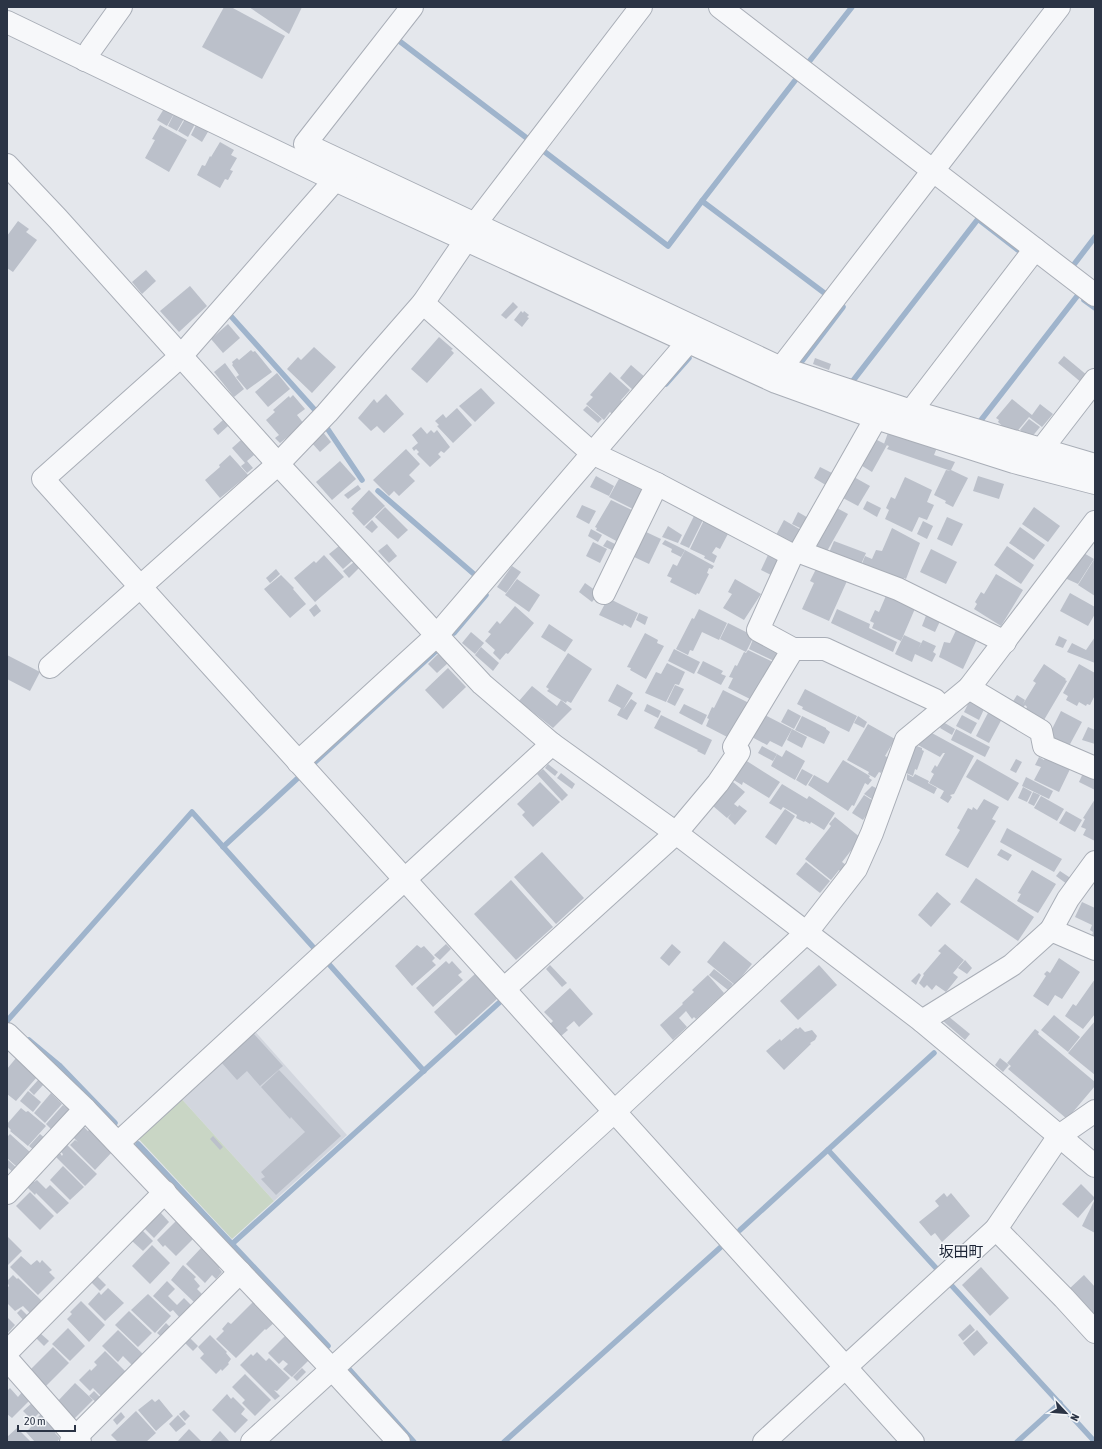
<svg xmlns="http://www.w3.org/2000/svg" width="1102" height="1449" viewBox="0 0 1102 1449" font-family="'Asap Condensed','Noto Sans JP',sans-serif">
<rect width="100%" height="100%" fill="#e4e7ec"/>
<polygon fill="#d2d6de" points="253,1029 347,1135 274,1201 179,1096"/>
<polygon fill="#c9d6c5" points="179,1096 274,1201 232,1239 135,1135"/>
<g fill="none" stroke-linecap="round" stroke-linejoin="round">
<g stroke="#9fb4cc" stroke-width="5.5">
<polyline points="398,40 528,139"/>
<polyline points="808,63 852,7"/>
<polyline points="797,78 702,201 827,295"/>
<polyline points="541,149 668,246 702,201"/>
<polyline points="1072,267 1095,237"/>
<polyline points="1084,300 1095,308"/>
<polyline points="229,314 314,409"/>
<polyline points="802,361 843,307"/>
<polyline points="848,381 852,382 978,219 1018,250"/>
<polyline points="666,384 689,358"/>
<polyline points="978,424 1078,295"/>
<polyline points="327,428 362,480"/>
<polyline points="378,491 475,575"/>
<polyline points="454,633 486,595"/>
<polyline points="314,763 436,651"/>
<polyline points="223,847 299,777"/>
<polyline points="327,962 424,1071"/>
<polyline points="7,1021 192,812 314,948"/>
<polyline points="29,1040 59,1065 115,1123"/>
<polyline points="138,1144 328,1346"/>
<polyline points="828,1150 936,1268"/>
<polyline points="740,1230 934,1053"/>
<polyline points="232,1244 501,1001"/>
<polyline points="952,1286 1095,1442"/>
<polyline points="349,1369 414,1442"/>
<polyline points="504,1442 722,1246"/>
<polyline points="1017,1442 1060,1403"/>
</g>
</g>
<g fill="#bbc0ca">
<polygon points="224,7 231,7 285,36 262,79 202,47"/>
<polygon points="249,7 302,7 289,34"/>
<polygon points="165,107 175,112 167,126 157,120"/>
<polygon points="175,112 185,117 177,131 168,126"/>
<polygon points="185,119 195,124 188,137 178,131"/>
<polygon points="160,125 187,140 169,172 145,158 155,140 152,139"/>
<polygon points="196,125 209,130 202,142 191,135"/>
<polygon points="220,142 234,150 231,155 237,158 230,170 233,171 228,180 225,179 220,188 197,175 202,165 205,166 210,156 211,157"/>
<polygon points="18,221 29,229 26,232 37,240 13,272 7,268 7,236"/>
<polygon points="146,270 156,281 142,294 132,282"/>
<polygon points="190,286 207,306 179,332 160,311"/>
<polygon points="513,302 518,307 506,319 501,315"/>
<polygon points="521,311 523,313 524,311 529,315 527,317 529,318 522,327 514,320"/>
<polygon points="228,324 240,338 223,353 211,339"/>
<polygon points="439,337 453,349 451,350 454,353 427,383 411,369"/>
<polygon points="314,347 336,367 312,393 287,369 298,357 301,360"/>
<polygon points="251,350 253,352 255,351 272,372 247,390 236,377 239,375 232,365 233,364 232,362 237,358 239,360"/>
<polygon points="1064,356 1088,376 1082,383 1058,363"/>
<polygon points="815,358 831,364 829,370 813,364"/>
<polygon points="225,363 244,389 234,397 214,372"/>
<polygon points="631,365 646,378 634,391 620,378"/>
<polygon points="610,372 630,390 621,400 623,402 612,414 610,412 604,420 586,404 593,397 590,395"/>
<polygon points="277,373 290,389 268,407 255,392"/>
<polygon points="481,388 495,403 475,422 459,406"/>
<polygon points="386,394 404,414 384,433 377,426 371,431 358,418 374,399 377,403"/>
<polygon points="293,395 305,409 297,415 304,424 280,443 275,438 279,435 266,420 275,412 273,410 289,396 290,398"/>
<polygon points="1012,399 1032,415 1040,404 1053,414 1042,427 1029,417 1015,434 1011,434 998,422 999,420 996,418"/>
<polygon points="587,406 602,419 598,423 583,410"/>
<polygon points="457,408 472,425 453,443 437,426 439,425 435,421 443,414 446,418"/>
<polygon points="1029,419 1040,427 1031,438 1020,430"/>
<polygon points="223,420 228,426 218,435 213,429"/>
<polygon points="421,427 427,434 431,430 434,433 437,430 450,447 444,453 441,451 438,454 441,457 430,467 417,454 419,452 416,449 414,451 412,448 418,443 412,435"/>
<polygon points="889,430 938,445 934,455 955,462 951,470 968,478 953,507 945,503 946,501 934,495 946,470 951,471 887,449 889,446 884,444"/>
<polygon points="322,431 331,442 320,452 311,442"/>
<polygon points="873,438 887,445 872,472 859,464"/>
<polygon points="241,440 254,455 247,461 253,468 247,473 241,466 245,463 232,448"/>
<polygon points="406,449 420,464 409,475 415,481 399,496 394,491 389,496 373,480"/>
<polygon points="230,455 248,475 220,498 205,480 220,467 219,465"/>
<polygon points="340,461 356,479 332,500 316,482"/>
<polygon points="820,467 836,475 829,487 814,478"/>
<polygon points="596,476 614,486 609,496 590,487"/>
<polygon points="978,476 1004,484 999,499 973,491"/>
<polygon points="620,477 644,489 639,512 609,497"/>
<polygon points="854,477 870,486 858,506 843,498"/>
<polygon points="905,477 932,490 927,502 934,505 927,520 919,517 912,532 885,519 889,510 886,508 891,497 895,499"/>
<polygon points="358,485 361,489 348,499 344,495"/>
<polygon points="369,490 385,506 364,526 352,513 354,511 351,509"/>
<polygon points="611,500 636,512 620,543 596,530 597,528 595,527"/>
<polygon points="867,501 881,508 877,517 863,509"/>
<polygon points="582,505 596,511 589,524 576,517"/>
<polygon points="385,507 408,530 398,539 375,517"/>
<polygon points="835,507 848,514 826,553 813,546"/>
<polygon points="1034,507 1060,526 1048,542 1022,524"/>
<polygon points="798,512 810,519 804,530 792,524"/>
<polygon points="695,514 704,518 689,548 680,544"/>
<polygon points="947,517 963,524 952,546 937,539"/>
<polygon points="705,518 730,530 720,549 716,547 712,553 717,556 714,563 704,558 705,556 690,549"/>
<polygon points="372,520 378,527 372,533 365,527"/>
<polygon points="784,520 801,530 793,545 776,535"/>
<polygon points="923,521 933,526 927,539 917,534"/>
<polygon points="668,526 682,535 678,543 662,537"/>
<polygon points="1020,527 1045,545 1034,560 1009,543"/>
<polygon points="892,528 920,543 906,579 904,578 902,584 860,569 865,556 872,559 876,550 882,551"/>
<polygon points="591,529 602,535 598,542 588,536"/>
<polygon points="644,531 661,539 649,564 632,556"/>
<polygon points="607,540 619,546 616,552 603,546"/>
<polygon points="665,540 685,550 681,557 671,552 672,549 662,544"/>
<polygon points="834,541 866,553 859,569 828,555"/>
<polygon points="593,542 607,549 600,563 586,556"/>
<polygon points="387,544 397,556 389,563 378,551"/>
<polygon points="339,546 352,561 343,569 329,554"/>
<polygon points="1007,546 1034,565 1021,584 994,565"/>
<polygon points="931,549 957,562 946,584 920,572"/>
<polygon points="685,550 714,566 712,569 709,568 707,573 709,574 699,594 697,593 696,595 670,582 672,578 667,576 673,564 677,566"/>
<polygon points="1082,552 1094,559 1078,584 1067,579 1066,575"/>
<polygon points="324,555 344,577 315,602 294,578 314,561 316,563"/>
<polygon points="768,555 783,562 775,577 761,570"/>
<polygon points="1095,558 1095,596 1078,585"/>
<polygon points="354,562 359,568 349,578 343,571"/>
<polygon points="512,566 521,572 506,593 497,587"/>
<polygon points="817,567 847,581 829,621 802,609 814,583 810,581"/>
<polygon points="276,569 280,574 270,583 266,578"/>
<polygon points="996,574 1023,590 1001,626 974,609 977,604 975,602 981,592 984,594"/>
<polygon points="281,575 294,588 293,589 306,604 290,618 264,589"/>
<polygon points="517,579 540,595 529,612 505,595"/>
<polygon points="735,579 761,594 744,620 723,608 732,594 728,592"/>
<polygon points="585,583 599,593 592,602 579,592"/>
<polygon points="888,591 917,604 901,641 872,628 874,623 870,621 875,610 879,612"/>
<polygon points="1070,593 1095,607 1095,614 1088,626 1060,611"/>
<polygon points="608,598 638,613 631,628 624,624 623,626 599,615"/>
<polygon points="316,604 321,611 314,617 309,610"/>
<polygon points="515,606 534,623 508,654 506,653 500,660 493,653 495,650 485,641 491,634 488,632 497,621 500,624"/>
<polygon points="699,609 727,623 719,640 702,632 693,651 690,650 688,655 676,649 692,618 694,619"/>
<polygon points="837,609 870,624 869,628 897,642 893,652 831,623"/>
<polygon points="639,613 648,617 645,625 636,620"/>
<polygon points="927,613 941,619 935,632 922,626"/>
<polygon points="728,623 754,636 746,652 720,639"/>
<polygon points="549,624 573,640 565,652 541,637"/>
<polygon points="958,626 979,635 963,669 939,657 944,642 950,643"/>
<polygon points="471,632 484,643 475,654 462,643"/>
<polygon points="645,633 658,640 657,643 664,646 646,679 630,670 631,668 627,667"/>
<polygon points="904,635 921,643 918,649 923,640 936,646 933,652 936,654 932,662 915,654 912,662 895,654"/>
<polygon points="1059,636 1067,640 1063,648 1055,645"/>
<polygon points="754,637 780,650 774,661 749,649"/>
<polygon points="1095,637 1095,663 1067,652 1072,643 1086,650"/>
<polygon points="481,647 499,663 493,671 475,655"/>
<polygon points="674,649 700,662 694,674 668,661"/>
<polygon points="748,650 773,662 754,701 728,688 733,678 729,677 735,665 737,666 744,652 746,653"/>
<polygon points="568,653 592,669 571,703 567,701 566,703 547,691 549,689 546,687"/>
<polygon points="438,654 448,663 437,673 428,664"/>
<polygon points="7,655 40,672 30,691 7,679"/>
<polygon points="703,661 723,671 721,674 726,676 721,685 697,673"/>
<polygon points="667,663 685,672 679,685 675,684 666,702 645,693 656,672 661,674"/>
<polygon points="1044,664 1066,679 1065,680 1067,681 1044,720 1026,709 1027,707 1025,705 1022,710 1012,703 1017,695 1025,700 1023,704 1036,683 1033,681"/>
<polygon points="1079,664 1095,673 1095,695 1090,705 1087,704 1086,706 1079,702 1077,706 1066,700 1068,696 1063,693"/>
<polygon points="448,668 466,687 443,709 425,690"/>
<polygon points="617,684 633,693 623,710 631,699 637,703 627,720 617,715 621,708 608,701"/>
<polygon points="675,685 684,689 675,706 667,702"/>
<polygon points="532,686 557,706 561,700 572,709 553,728 519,701"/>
<polygon points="805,689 857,716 849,732 802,709 803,707 797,704"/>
<polygon points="723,690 751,704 733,740 706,726 709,719 707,718 712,707 714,708"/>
<polygon points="971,698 986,705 979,720 964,712"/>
<polygon points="647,704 661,711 658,718 644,711"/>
<polygon points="684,704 707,715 702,725 679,713"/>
<polygon points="788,709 801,716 794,729 781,722"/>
<polygon points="990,709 1004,715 989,743 976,736"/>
<polygon points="1061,711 1082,722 1069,746 1049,735"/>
<polygon points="759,712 792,729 782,747 770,741 767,745 748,735"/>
<polygon points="661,715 712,740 705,755 697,751 698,750 654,728"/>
<polygon points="962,715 977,723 971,734 956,726"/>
<polygon points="802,716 826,728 826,729 830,732 824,744 795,730"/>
<polygon points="858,716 867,722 864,728 854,723"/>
<polygon points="943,722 955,729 952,735 940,728"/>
<polygon points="868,724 895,739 885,756 889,758 881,773 879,772 875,778 868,774 869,772 847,760"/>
<polygon points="1088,727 1095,730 1095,744 1082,740"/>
<polygon points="792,729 807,737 802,748 787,740"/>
<polygon points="956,729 990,747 985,757 951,740"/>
<polygon points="930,732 974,756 954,794 950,795 952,797 948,803 940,798 944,791 929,783 934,774 931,772 935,765 937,767 945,753 943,753 940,757 918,745"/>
<polygon points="914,745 922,748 922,750 924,751 917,770 915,769 913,776 904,772"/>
<polygon points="762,746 777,754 773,761 758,753"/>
<polygon points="786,750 805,761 795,780 771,766 777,754 782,757"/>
<polygon points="1047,755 1071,767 1059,792 1034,780 1041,767 1035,765 1039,757 1044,760"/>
<polygon points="742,758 780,782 769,798 743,782 742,785 732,779"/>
<polygon points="977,759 1019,783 1008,801 966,777"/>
<polygon points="1016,759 1022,762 1016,773 1010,770"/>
<polygon points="843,760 870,776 869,778 872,780 868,785 865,783 854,806 852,805 848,811 808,785 814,775 828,783"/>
<polygon points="548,764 558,772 555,776 545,768"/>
<polygon points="543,769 568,795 562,801 537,774"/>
<polygon points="802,769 813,775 806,786 796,780"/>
<polygon points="1084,771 1095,776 1095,790 1079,782"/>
<polygon points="561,773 575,784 572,789 557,778"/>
<polygon points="907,774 913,777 915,774 929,781 928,783 937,788 934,794 907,780"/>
<polygon points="1026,777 1053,791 1049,799 1022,786"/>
<polygon points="540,782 560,802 533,827 522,815 525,812 517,804"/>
<polygon points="733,782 745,792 734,804 738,807 739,805 747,811 735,825 728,818 731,814 727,818 713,806"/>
<polygon points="782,784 807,799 809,796 835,813 824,830 811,822 810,824 805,821 804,822 796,818 797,815 783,807 781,810 769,803"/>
<polygon points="872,786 878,789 875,801 864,794"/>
<polygon points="1023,787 1032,792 1027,802 1018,798"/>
<polygon points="1033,792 1040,795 1034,806 1028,803"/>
<polygon points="864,795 875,802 863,820 852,813"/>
<polygon points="1041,796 1064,809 1057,821 1034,808"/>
<polygon points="984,799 999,807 992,819 996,821 968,868 945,855 960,830 957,828 968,808 972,810 973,807 977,810"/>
<polygon points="1095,799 1095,841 1083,835 1086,829 1081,827 1085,819 1083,818"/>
<polygon points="785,809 795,816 776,845 765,837"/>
<polygon points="1066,811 1082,820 1075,832 1059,823"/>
<polygon points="835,817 861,838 842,862 846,865 841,872 839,870 831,880 805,859 831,826 829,824"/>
<polygon points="1007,828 1062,859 1054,872 1000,842"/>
<polygon points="1001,849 1012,855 1008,861 997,855"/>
<polygon points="542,852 584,898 556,924 514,877"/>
<polygon points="806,862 830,881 820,893 796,874"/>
<polygon points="1032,870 1056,884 1038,913 1017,901 1021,894 1018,893"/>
<polygon points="1060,871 1075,881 1071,887 1056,876"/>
<polygon points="976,878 1034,917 1018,941 960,902"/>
<polygon points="511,880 553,927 516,960 474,914"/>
<polygon points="937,892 951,904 931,927 918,915"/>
<polygon points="1082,902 1095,908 1095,937 1092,936 1093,932 1090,930 1092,925 1075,917"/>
<polygon points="724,941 752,964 735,985 707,962"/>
<polygon points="446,944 451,949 440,960 434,955"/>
<polygon points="672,944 681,952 669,966 660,958"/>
<polygon points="945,944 964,960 953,973 958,977 946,992 936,985 932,990 927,985 924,988 919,983 924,975 923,974 941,953 938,951"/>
<polygon points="417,945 421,948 424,946 435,958 432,961 436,965 412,986 395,966"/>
<polygon points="1059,958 1080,972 1062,999 1055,995 1048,1006 1033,996 1046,976 1044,974 1047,971 1050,973"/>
<polygon points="965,960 972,968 967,974 958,968"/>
<polygon points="446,961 449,964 452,961 462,972 458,975 463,980 433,1007 416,988"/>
<polygon points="550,965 567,983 562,987 546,969"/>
<polygon points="819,965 837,985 798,1020 780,1001"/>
<polygon points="714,969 733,984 728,990 709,975"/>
<polygon points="476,973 498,998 456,1036 434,1012"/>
<polygon points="919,973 921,975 916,985 911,981"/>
<polygon points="708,975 724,993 696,1019 694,1017 692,1019 686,1011 679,1018 687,1027 673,1040 660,1025 681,1006 683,1004 682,1003 694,992 692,990"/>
<polygon points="1095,979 1095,1014 1083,1029 1065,1016 1073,1004 1076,1006"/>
<polygon points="570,988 593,1014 579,1027 574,1021 566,1028 568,1030 561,1036 550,1024 553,1021 544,1012"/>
<polygon points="1054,1015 1080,1037 1068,1052 1041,1030"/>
<polygon points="948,1016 970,1034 965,1040 943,1021"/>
<polygon points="1095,1021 1095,1075 1068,1053"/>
<polygon points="800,1027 805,1032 812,1030 817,1036 815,1040 810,1043 811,1044 784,1070 766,1051 780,1039 781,1041 796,1028 798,1029"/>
<polygon points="1035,1029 1039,1032 1038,1034 1095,1082 1095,1086 1067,1119 1008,1069 1011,1066 1007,1063"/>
<polygon points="253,1033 283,1066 260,1086 247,1071 237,1080 221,1062"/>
<polygon points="16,1058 37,1077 16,1101 7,1094 7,1069"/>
<polygon points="1000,1058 1009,1065 1003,1072 995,1065"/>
<polygon points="279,1070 341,1136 276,1195 261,1179 265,1177 261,1172 305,1132 291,1117 290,1119 261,1087"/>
<polygon points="39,1079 44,1084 34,1095 29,1090"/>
<polygon points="28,1091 41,1102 33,1112 20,1101"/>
<polygon points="51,1093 62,1104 45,1123 34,1113"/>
<polygon points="63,1105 70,1110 52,1130 46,1124"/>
<polygon points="21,1108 26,1112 28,1111 46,1126 28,1146 10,1131 11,1130 7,1126 7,1124"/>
<polygon points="83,1126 88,1131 90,1129 113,1151 95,1170 70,1145 75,1140 78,1142 73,1137"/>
<polygon points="10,1134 31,1153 21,1165 19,1163 16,1166 7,1158 7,1137"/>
<polygon points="40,1134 46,1139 35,1151 29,1146"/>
<polygon points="213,1136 223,1147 220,1150 210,1139"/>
<polygon points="66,1144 97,1174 85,1186 56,1157 60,1153 62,1156 63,1154 60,1151"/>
<polygon points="7,1159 19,1170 15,1174 7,1167"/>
<polygon points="63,1166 84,1187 70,1200 50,1180"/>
<polygon points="32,1180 34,1182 37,1180 46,1189 50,1185 69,1203 57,1214 36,1193 35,1195 27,1187"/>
<polygon points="1081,1184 1095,1198 1078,1218 1062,1204"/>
<polygon points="30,1192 54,1216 40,1230 16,1206"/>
<polygon points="944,1193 947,1197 951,1193 970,1216 942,1242 935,1233 931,1236 919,1222 939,1206 935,1201"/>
<polygon points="1095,1199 1095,1233 1082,1226"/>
<polygon points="160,1212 169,1222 154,1238 144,1228"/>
<polygon points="178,1219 195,1237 176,1256 165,1245 163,1247 157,1240"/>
<polygon points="142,1230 153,1241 143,1251 132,1241"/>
<polygon points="7,1236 22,1251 7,1266"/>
<polygon points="152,1245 170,1263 150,1284 132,1266"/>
<polygon points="202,1247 221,1266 219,1268 222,1272 216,1279 212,1275 205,1283 186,1264"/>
<polygon points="21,1256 31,1265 37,1260 40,1263 42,1260 52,1270 49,1272 55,1278 38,1295 10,1267"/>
<polygon points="183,1265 196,1277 194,1279 200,1286 197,1289 202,1294 194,1302 171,1280"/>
<polygon points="981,1267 1009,1298 990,1316 962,1285"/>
<polygon points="13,1275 17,1279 18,1278 42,1301 30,1313 23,1306 15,1311 7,1303 7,1288 9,1286 7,1281"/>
<polygon points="1084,1275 1095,1287 1095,1297 1090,1293 1095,1297 1095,1316 1068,1290"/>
<polygon points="97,1276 106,1285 100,1291 91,1282"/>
<polygon points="167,1281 175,1289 168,1296 177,1305 184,1298 192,1306 180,1318 173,1310 170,1312 153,1296"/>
<polygon points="108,1288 124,1303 105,1321 88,1304 99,1292 101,1295"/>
<polygon points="148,1294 171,1316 155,1333 131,1310"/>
<polygon points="81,1301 105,1325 89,1342 67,1319 72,1314 70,1312"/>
<polygon points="254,1301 275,1322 266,1330 265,1329 236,1358 216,1339 224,1331 222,1329 228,1322 231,1324"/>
<polygon points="21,1309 29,1317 24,1321 17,1313"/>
<polygon points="129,1311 152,1333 138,1347 115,1325"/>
<polygon points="7,1317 15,1325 7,1334"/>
<polygon points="166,1323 173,1330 164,1339 157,1333"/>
<polygon points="970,1324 975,1330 963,1341 958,1335"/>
<polygon points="68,1328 85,1346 70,1361 52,1344"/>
<polygon points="118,1330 144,1355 133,1366 123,1356 118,1362 102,1346"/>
<polygon points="977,1330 988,1343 974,1356 963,1343"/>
<polygon points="40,1333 49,1341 44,1346 36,1338"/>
<polygon points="210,1335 227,1352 226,1353 231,1359 228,1363 229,1364 222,1371 221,1369 216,1374 200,1358 204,1354 198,1347"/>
<polygon points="286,1335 310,1359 292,1377 283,1369 288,1364 283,1360 279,1364 268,1353"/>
<polygon points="190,1338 198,1346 193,1351 185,1343"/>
<polygon points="53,1347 69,1363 45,1387 29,1371"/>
<polygon points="105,1351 126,1372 103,1398 93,1388 90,1391 79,1380 90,1369 91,1371 97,1365 94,1362"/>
<polygon points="257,1352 266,1361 269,1358 290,1378 277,1391 274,1390 280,1396 275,1400 240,1365 251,1354 253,1356"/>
<polygon points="302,1368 306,1372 297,1381 293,1377"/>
<polygon points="245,1374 271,1400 255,1416 242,1403 245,1400 232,1387"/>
<polygon points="75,1383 93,1400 74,1419 57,1402"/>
<polygon points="10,1388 18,1397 22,1392 30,1400 12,1418 7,1414 7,1391"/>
<polygon points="94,1391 102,1399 97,1403 89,1396"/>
<polygon points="227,1394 231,1399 233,1397 245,1409 241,1414 248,1420 235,1433 212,1410"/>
<polygon points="152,1399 155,1402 159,1399 173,1416 156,1431 138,1410"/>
<polygon points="33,1402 42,1410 32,1420 23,1411"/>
<polygon points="184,1410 190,1416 185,1421 179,1414"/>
<polygon points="136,1411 156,1433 146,1442 116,1442 117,1441 111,1435"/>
<polygon points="121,1412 125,1417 117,1425 113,1420"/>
<polygon points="42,1413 57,1431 55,1433 60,1438 57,1442 35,1442 26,1432 32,1426 31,1424"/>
<polygon points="178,1415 186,1424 176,1432 169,1424"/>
<polygon points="17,1428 31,1442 7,1442 7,1437"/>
<polygon points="189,1429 202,1442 177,1442"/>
<polygon points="220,1431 230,1442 210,1442"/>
</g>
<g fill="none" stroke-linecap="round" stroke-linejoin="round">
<g stroke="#a9aeb7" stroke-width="24">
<g id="minor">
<polyline points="412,7 305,144 781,368 911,411 1095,465"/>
<polyline points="720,7 1095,295"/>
<polyline points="7,22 335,180 776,382 876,418 1014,462 1095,483"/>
<polyline points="85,60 91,49 121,7"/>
<polyline points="344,163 335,180 181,356 43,479 913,1442"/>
<polyline points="7,165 58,219 278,464 482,684 552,744 676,833 922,1021 1095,1166"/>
<polyline points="423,303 592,453 657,484 792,555 800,552 898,589 1005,642"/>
<polyline points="781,368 1059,7"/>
<polyline points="911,411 1035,249"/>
<polyline points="1041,450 1095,380"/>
<polyline points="800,552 876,418"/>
<polyline points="604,593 657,484"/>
<polyline points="793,649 825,649 935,700 943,709"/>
<polyline points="50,667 278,464 327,413 423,303 466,240 475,224 641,7"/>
<polyline points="969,688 1041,731 1044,746 1095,768"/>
<polyline points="298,762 437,635 688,342 694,331"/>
<polyline points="1051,930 1068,899 1095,862"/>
<polyline points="504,989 676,833 718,783 739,752 734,747 793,649 758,630 792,555"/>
<polyline points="922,1021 1012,965 1051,930 1095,949"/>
<polyline points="7,1034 85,1109 331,1368 399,1442"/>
<polyline points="118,1143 552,744"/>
<polyline points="7,1193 85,1109"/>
<polyline points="996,1229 1064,1298 1095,1332"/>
<polyline points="7,1352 165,1192"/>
<polyline points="7,1359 80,1442"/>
<polyline points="71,1442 240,1272"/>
<polyline points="252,1442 615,1111 807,932 856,869 872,833 906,740 969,688 1095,522"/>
<polyline points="764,1442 996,1229 1059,1136 1095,1111"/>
</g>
</g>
<use href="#minor" stroke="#f7f8fa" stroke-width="22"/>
</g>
<g text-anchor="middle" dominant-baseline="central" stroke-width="3" stroke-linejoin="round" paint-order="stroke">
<g font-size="15" fill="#1d2536" stroke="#f4f6f9">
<text x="961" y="1251">坂田町</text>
</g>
</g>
<rect width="1102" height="1449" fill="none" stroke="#2b3445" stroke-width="16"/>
<g transform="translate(1066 1413) rotate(116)" stroke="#f4f6f9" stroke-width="3" paint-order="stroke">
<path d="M0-3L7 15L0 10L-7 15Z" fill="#2b3445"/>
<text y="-6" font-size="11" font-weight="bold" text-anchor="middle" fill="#2b3445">N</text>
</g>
<path d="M18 1425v6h57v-6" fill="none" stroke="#2b3445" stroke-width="2"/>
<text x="24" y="1425" font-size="12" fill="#2b3445" stroke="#f4f6f9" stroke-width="3" paint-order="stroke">20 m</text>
</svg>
